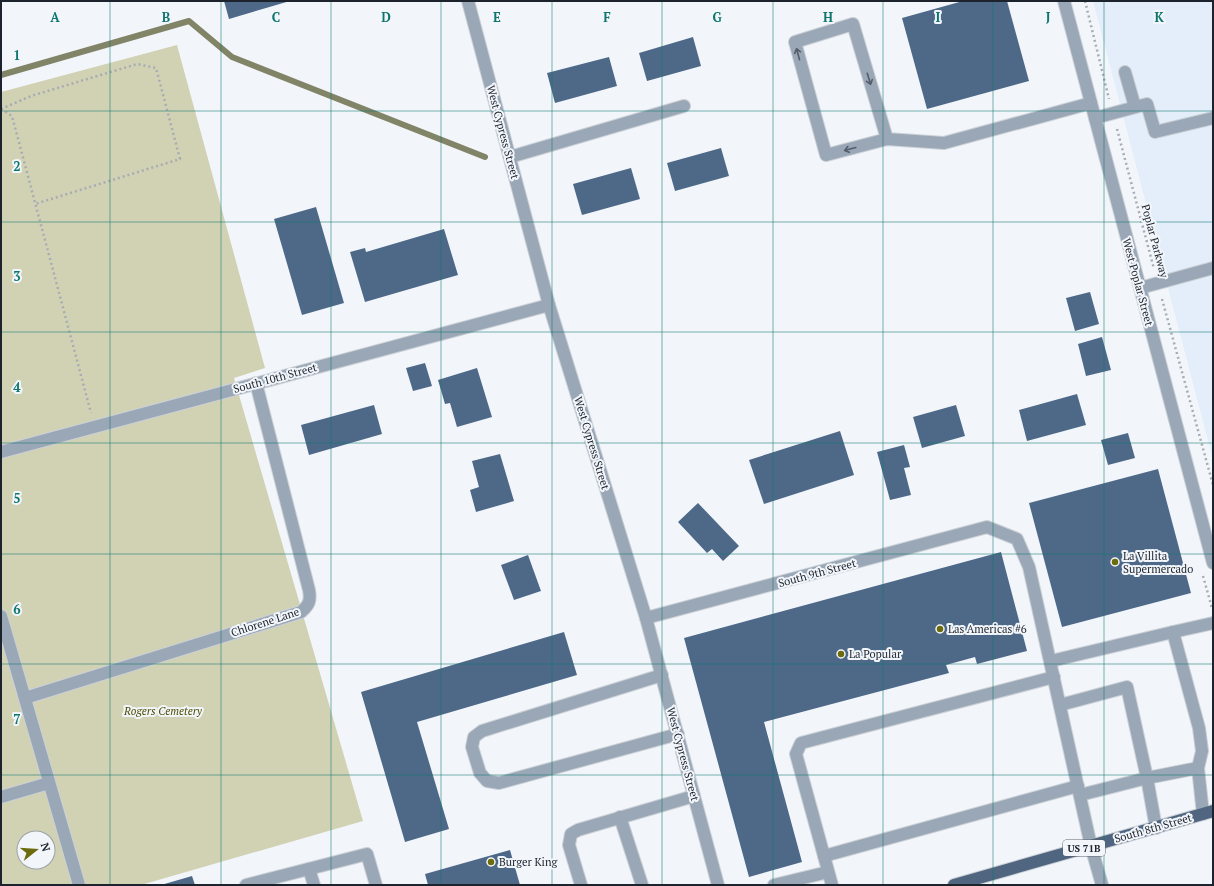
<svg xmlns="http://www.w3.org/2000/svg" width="1214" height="886" viewBox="0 0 1214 886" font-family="'PT Serif',serif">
<rect width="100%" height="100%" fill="#f2f6fb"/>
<polygon fill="#e3eefa" points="1093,1 1213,1 1213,460"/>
<path fill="#d1d2b4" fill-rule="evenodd" d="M177,45L265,368L234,378L363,821L141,885H1V92ZM24,838H48V862H24Z"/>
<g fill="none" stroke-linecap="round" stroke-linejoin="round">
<polyline stroke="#828468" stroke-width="6" points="1,75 189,21 232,57 485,157"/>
</g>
<g fill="#4e6988">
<polygon points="224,1 290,1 229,19"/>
<polygon points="963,1 1007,1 1029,81 927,109 902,18"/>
<polygon points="693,37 701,66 647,81 639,53"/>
<polygon points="609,57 617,86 555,103 547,73"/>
<polygon points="721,148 729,176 675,191 667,163"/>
<polygon points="631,168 640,199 582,215 573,184"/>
<polygon points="316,207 344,303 302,315 274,219"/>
<polygon points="444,229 458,275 365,302 350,252 365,248 366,252"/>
<polygon points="1090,292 1099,324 1075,331 1066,298"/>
<polygon points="1102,337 1111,370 1086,376 1078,344"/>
<polygon points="425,363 432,386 413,391 406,368"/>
<polygon points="477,368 492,417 457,427 450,403 445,404 438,380"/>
<polygon points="1077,394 1086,425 1027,441 1019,410"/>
<polygon points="374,405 382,434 309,455 301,425"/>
<polygon points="956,405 965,436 922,448 913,417"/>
<polygon points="840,431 854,475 764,504 749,460"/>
<polygon points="1128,433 1135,458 1108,465 1101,440"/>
<polygon points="904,445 910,467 904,468 911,495 890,500 877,452"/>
<polygon points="500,454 514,501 476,512 470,490 479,487 472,461"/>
<polygon points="1158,469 1191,593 1062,627 1029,503"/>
<polygon points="698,503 739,546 723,561 712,549 707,553 678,522"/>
<polygon points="1001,552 1027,651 977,664 975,657 946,665 949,673 764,722 802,862 749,877 684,638"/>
<polygon points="528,555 541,591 514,600 501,565"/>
<polygon points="564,632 577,675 417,722 449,829 405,842 361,692"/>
<polygon points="510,850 520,885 428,885 425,874"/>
<polygon points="192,876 195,885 161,885"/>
</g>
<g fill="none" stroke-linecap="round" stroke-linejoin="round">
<g stroke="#cbd0d6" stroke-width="14">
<g id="minor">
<polyline points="468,1 549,305 646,618 718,885"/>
<polyline points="1064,1 1213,563"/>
<polyline points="1125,72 1135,107"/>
<polyline points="1095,118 1147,104 1155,132 1213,118"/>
<polyline points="887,139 853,24 795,42 826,155 887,139 944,143 1091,103"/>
<polyline points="510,157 684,106"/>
<polyline points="1140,288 1213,268"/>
<polyline points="1,452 549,305"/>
<polyline points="1,616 79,885"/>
<polyline points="646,618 987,527 1017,539 1029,567 1091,846 1102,885"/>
<polyline points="1051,661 1173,632"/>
<polyline points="662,675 482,731 474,737 472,747 480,773 487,781 499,783 678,734"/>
<path d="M25,698L301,612C309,605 311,601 309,590L256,383"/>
<polyline points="1060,705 1127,687 1147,778 1156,828"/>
<polyline points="1198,768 1202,751 1199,728 1173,632 1213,623"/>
<polyline points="1080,795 1147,778 1198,768 1203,814"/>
<polyline points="1,797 49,783"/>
<polyline points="620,817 642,885"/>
<polyline points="824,856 1078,786"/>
<polyline points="309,869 314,885"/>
<polyline points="246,885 367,854 376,885"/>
<polyline points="581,885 569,845 571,834 578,830 694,796"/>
<polyline points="774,885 828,872"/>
<polyline points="832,885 796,754 801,743 1054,677"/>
</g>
</g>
<g stroke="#cbd0d6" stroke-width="14">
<polyline id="major" points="954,885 1213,811"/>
</g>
<g stroke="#a7acb3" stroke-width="2.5" stroke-dasharray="2 3" stroke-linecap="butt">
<polyline points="1085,1 1109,99"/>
<polyline points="1,109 31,96 137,64 156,68 180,159 35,204"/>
<polyline points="1,109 12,116 91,413"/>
<polyline points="1117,129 1154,269"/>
<polyline points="1162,299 1213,485"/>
<polyline points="1203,576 1212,608"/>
</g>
<use href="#minor" stroke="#9aa7b6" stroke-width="12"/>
<use href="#major" stroke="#4f6580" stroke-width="12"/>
</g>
<defs><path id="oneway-shaft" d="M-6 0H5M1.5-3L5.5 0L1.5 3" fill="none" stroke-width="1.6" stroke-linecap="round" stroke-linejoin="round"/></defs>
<g stroke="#555e6a">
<use href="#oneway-shaft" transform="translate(798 54) rotate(-105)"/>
<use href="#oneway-shaft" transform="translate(869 79) rotate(73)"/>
<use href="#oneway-shaft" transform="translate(850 149) rotate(165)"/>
</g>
<path fill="none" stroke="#0f766e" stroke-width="1" stroke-opacity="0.55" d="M110,1V885M221,1V885M331,1V885M441,1V885M552,1V885M662,1V885M773,1V885M883,1V885M993,1V885M1104,1V885M1,111H1213M1,222H1213M1,332H1213M1,443H1213M1,554H1213M1,664H1213M1,775H1213"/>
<g fill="#6d6c0c" stroke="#f2f6fb" stroke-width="1.5">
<circle cx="1115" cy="562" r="4"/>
<circle cx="940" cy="629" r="4"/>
<circle cx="841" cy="654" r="4"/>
<circle cx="491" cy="862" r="4"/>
</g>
<g text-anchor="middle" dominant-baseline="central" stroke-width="4" stroke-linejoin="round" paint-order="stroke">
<rect fill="#f2f6fb" stroke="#5c626a" stroke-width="1" x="1063" y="840" width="42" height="16" rx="3"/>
<g font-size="10" font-weight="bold" fill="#1c232c">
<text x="1084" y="848">US 71B</text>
</g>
<g font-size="11" fill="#1c232c" stroke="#f2f6fb">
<text transform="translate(503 132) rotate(75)">West Cypress Street</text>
<text transform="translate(1155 241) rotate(75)">Poplar Parkway</text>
<text transform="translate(1138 282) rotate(75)">West Poplar Street</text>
<text transform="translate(275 378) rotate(-15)">South 10th Street</text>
<text transform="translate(592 443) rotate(73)">West Cypress Street</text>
<text transform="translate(817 573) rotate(-15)">South 9th Street</text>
<text transform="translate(265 622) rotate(-18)">Chlorene Lane</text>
<text transform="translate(683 754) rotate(75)">West Cypress Street</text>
<text transform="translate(1153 828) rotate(-16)">South 8th Street</text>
</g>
<g font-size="11" fill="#1c232c" stroke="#f2f6fb" text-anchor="start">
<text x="1123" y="556">La Villita<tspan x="1123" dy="13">Supermercado</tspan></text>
<text x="948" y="629">Las Americas #6</text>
<text x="849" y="654">La Popular</text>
<text x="499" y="862">Burger King</text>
</g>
<g font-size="11" font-style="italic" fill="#504f00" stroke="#f2f6fb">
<text x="163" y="711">Rogers Cemetery</text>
</g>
</g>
<g font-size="13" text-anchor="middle" font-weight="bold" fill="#0f766e" stroke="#f2f6fb" stroke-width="4" stroke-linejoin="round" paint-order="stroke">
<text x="55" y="22">A</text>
<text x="166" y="22">B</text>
<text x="276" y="22">C</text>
<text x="386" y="22">D</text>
<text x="497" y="22">E</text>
<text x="607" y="22">F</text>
<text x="717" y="22">G</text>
<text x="828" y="22">H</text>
<text x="938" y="22">I</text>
<text x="1048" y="22">J</text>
<text x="1159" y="22">K</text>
<text x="17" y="60">1</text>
<text x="17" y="171">2</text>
<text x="17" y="281">3</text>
<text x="17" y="392">4</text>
<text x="17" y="503">5</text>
<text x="17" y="614">6</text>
<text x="17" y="724">7</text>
</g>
<rect width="1214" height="886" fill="none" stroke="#1c232c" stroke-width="4"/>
<g transform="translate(36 850) rotate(73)"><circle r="19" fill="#f2f6fb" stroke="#9ca2a8"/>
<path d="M0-3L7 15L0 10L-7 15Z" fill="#6d6c0c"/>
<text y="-6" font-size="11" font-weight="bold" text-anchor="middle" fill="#1c232c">N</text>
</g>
</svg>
